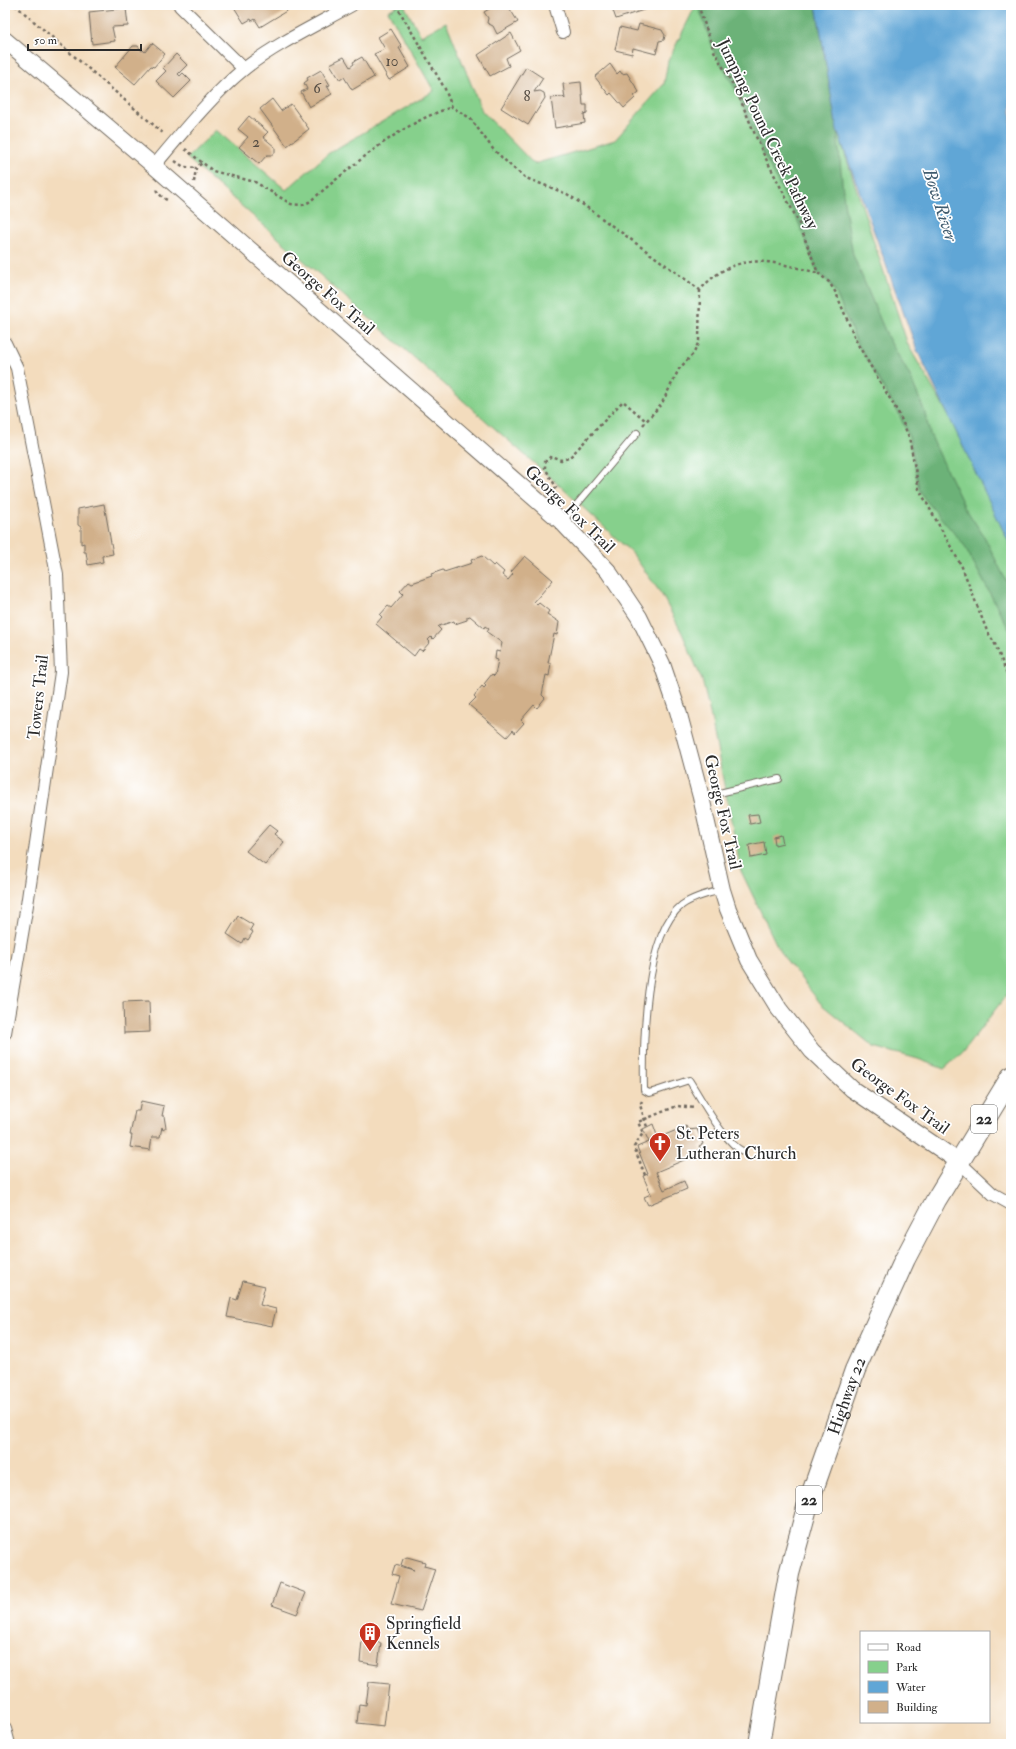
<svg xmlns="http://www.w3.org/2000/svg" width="1016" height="1749" viewBox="0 0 1016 1749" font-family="'IM FELL Double Pica',serif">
<rect width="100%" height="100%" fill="#fff"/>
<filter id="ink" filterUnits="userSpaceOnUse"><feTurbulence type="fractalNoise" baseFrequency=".025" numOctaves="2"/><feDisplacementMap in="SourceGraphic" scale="8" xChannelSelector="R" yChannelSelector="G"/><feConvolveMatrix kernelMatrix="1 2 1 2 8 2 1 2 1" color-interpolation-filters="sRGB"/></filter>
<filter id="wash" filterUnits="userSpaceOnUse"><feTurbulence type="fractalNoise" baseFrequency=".012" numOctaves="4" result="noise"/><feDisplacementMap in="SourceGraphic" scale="16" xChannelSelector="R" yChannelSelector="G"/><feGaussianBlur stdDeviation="0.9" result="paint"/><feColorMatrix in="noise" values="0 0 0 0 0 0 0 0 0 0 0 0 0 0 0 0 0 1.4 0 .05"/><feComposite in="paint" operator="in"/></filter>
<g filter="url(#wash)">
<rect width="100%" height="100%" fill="#f3dcbd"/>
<polygon fill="#86d08c" stroke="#587e5c" points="399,5 404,5 421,36 446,22 482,111 534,164 615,140 664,84 668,61 694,9 692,5 816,5 837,130 908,345 1011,524 1011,989 962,1053 944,1069 918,1059 874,1047 821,1004 780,952 741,871 710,713 702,680 682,633 662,595 632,553 559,485 187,158 216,130 286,190 329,153 434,91 388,11"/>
<polygon fill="#6cb278" stroke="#4c6e52" points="698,5 816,5 837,130 844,202 853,255 888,338 910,376 924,410 930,434 950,477 964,506 985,538 1011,591 1011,633 964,545 924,498 919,489 909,437 899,414 857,343 836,293 829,282 818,273 798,221 763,153 737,92 714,51"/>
<polygon fill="#60a6d6" stroke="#466880" points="816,5 1011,5 1011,547 917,350 837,130"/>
<g id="blocks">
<g fill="#d1b08a">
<polygon points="238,5 285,5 288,10 260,27 255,19 252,21 251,19 244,23 234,7"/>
<polygon points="496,5 517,5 510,9 518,22 497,34 493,26 487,23 488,18 484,12"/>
<polygon points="611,5 659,5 616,19"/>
<polygon points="126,8 128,26 112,27 115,41 92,44 89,12"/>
<polygon points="639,24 662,30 663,32 665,35 664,40 659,41 656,54 633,48 632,54 615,50 620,27 637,31"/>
<polygon points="391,29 402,47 399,48 410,67 389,80 374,54 385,49 378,37"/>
<polygon points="511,33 520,50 506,58 509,66 490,76 478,55"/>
<polygon points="152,43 165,54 154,67 151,66 135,84 115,67 133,46 138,46 142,51 143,50 145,52"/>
<polygon points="176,54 187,65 178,74 180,76 183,73 191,81 174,98 156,81 166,71 163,68"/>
<polygon points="344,57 350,67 354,64 353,62 362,57 374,77 352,90 344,77 340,80 330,64"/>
<polygon points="610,64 617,74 620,71 622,74 627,73 639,92 634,96 635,98 624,108 611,93 609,95 595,77"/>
<polygon points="526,67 543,78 534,92 540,91 544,93 545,98 528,125 501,108"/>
<polygon points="321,70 330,85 327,86 332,94 309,107 301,92 307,89 304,83 308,80 307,78"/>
<polygon points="581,82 583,105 587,105 587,113 584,114 585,123 555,128 551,98 563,97 565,99 563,84"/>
<polygon points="272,99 281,111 291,104 309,129 287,146 260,109"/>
<polygon points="249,116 268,132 263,137 275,147 275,152 273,155 267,155 259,164 239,147 248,137 238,129"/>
<polygon points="104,504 113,554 102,556 103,562 88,565 86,552 84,552 84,543 81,544 81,527 78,525 78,509"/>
<polygon points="482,556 493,566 495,564 504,572 502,575 508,580 513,574 511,572 525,556 553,580 534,602 537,605 539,603 549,611 547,614 559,622 557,635 554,634 548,663 551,663 549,676 546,675 542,695 545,698 537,708 534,705 521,720 524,723 515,733 513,730 507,737 469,705 476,698 474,696 482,686 484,688 486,686 484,684 492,674 494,676 495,675 498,660 495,659 496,651 500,652 502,643 487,632 489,629 485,626 484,628 470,616 467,617 467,620 455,624 454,621 439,626 438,627 441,630 433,639 431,637 428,640 430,642 422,651 419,649 414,656 376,624 382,617 380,615 388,606 391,608 403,594 400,591 409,581 412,583 432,576 431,574 443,570 444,572 472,563 471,560"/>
<polygon points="758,814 760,822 750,824 748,815"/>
<polygon points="269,825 277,831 274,834 284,842 265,865 246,851"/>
<polygon points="781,835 783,843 775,845 774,837"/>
<polygon points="764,842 766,855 751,858 749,845"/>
<polygon points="238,916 253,925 250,930 253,932 248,940 245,938 242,944 227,934"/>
<polygon points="149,1001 150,1032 124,1033 123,1002"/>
<polygon points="141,1101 164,1106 162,1116 164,1116 166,1128 163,1130 162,1127 160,1137 152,1137 150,1150 130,1147 132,1135 130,1135 135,1111 139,1111"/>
<polygon points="653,1124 658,1138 686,1126 688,1130 697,1129 703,1144 699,1146 701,1149 697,1151 698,1154 656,1172 664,1190 684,1181 687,1189 648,1205 644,1197 651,1194 643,1176 648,1174 637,1147 649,1142 643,1129"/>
<polygon points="243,1281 265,1286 260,1305 276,1309 272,1326 227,1317 231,1298 237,1300"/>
<polygon points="407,1557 425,1562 424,1566 435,1569 421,1611 391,1604 399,1576 392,1574 395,1565 414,1570 401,1565 403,1559"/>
<polygon points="280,1583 306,1593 297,1614 272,1605"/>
<polygon points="362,1640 381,1643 378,1665 360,1662"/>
<polygon points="369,1682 389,1684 384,1726 357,1723 359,1704 366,1705"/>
</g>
</g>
</g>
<g filter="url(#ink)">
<use href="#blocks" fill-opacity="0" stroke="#71695e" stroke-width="1"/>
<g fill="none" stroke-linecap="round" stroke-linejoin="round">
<g stroke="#71695e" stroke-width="8">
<g id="service">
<polyline points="563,521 637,433"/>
<polyline points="702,797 779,779"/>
<path d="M722,890C709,893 693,897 682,905C644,934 643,1046 644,1090L649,1093L653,1092L689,1080C702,1100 724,1143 744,1152"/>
</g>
</g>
<g stroke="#71695e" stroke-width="14">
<g id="minor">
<polyline points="555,5 563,32"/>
<polyline points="180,6 244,69"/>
<path d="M154,166C181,134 212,95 244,69C276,44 316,25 352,5"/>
<polyline points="5,343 17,368 57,575 61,672 27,905 5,1033"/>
<polyline points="958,1161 993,1194 1011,1204"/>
<polyline points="5,1729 9,1744"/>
</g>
</g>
<g stroke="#71695e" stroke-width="18">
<polyline id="tertiary" points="5,40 154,166 562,522 608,571 639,617 662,664 678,711 701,797 722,890 728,909 749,960 779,1009 812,1051 852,1089 958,1161"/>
</g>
<g stroke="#71695e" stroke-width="22">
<g id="primary">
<path id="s1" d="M759,1744L789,1574L808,1504L855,1370L905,1259L936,1200L1011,1077"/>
</g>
</g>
<g stroke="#71695e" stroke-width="2.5" stroke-dasharray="3 3" stroke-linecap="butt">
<polyline points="15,5 164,134"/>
<path d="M396,5L445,89L452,107L470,118L493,149L512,167L526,178L567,194L585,206L700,290C736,249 771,261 818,273"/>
<polyline points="698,5 714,51 737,92 763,153 798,221 818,273 829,282 836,293 857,343 899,414 909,437 919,489 962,567 987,631 995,644 1011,684"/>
<path d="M185,149L213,171L255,182L291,204L302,205L309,202C352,167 398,124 452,107"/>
<polyline points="175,161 184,167 196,168"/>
<polyline points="194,182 196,168 202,163"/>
<polyline points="156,190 163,198 169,201"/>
<polyline points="643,425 662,403 679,369 694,353 699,341 700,290"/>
<polyline points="551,494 556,487 545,468 545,462 551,456 561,460 569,458 623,401 646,421"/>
<polyline points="642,1101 640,1105 647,1127"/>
<polyline points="700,1137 709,1131"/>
<polyline points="645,1175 634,1147 643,1133 638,1122 677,1106 695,1108"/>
</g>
<use href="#service" stroke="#fff" stroke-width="6"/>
<use href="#minor" stroke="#fff" stroke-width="12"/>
<use href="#tertiary" stroke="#fff" stroke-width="16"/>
<use href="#primary" stroke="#fff" stroke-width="20"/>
</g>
</g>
<defs>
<g id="church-pin" transform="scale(1.15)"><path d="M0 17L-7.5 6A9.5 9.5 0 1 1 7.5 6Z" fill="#c8321e" stroke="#fff"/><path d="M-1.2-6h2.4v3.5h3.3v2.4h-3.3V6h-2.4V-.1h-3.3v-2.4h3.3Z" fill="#fff"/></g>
<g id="building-pin" transform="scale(1.15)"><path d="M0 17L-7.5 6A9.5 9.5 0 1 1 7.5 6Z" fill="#c8321e" stroke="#fff"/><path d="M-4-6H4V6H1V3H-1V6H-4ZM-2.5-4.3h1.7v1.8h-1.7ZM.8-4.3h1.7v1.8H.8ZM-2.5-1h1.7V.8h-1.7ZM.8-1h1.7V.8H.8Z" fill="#fff"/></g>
</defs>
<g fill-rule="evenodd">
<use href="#church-pin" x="660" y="1143"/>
<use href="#building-pin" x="370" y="1633"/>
</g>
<g text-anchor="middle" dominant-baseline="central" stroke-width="3.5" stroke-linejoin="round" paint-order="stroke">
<g font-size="15" fill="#544c43">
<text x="392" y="61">10</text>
<text x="317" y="88">6</text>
<text x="527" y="96">8</text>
<text x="256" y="142">2</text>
</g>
<g fill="#fff" stroke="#6b6b6b" stroke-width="1">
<rect x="971" y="1105" width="26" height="28" rx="3"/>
<rect x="796" y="1486" width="26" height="28" rx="3"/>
</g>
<g font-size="16" font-weight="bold" fill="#2b2b2b">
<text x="984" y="1119">22</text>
<text x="809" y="1500">22</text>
</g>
<g font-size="17" fill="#2b2b2b" stroke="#fff">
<text transform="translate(768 134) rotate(64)">Jumping Pound Creek Pathway</text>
<text transform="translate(328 293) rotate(41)">George Fox Trail</text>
<text transform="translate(570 509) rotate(44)">George Fox Trail</text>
<text transform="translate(38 697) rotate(-84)">Towers Trail</text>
<text transform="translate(723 812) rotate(77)">George Fox Trail</text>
<text transform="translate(900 1096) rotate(36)">George Fox Trail</text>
<text stroke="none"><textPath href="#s1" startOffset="360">Highway 22</textPath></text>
</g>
<g font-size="17" fill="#2b2b2b" stroke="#fff" text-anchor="start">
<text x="676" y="1133">St. Peters<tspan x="676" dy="20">Lutheran Church</tspan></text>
<text x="386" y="1623">Springfield<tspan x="386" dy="20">Kennels</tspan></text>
</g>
<g font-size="18" font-style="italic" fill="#405c6f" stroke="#fff">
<text transform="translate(940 205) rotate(72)">Bow River</text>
</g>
</g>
<rect width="1016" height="1749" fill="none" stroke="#fff" stroke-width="20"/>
<rect x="860" y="1631" width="130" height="92" fill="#ffffff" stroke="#aaaaaa"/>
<rect x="868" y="1644" width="20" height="6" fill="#ffffff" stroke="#aaaaaa"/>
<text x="896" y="1651" font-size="12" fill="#2b2b2b">Road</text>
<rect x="868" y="1661" width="20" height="12" fill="#86d08c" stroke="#aaaaaa"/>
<text x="896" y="1671" font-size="12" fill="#2b2b2b">Park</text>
<rect x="868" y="1681" width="20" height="12" fill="#60a6d6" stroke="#aaaaaa"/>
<text x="896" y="1691" font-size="12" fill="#2b2b2b">Water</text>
<rect x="868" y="1701" width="20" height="12" fill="#d1b08a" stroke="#aaaaaa"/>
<text x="896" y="1711" font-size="12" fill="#2b2b2b">Building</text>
<path d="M28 44v6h113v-6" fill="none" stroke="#2b2b2b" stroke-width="2"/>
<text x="34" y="44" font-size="12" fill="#2b2b2b" stroke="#ffffff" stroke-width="3" paint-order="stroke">50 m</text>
</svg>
